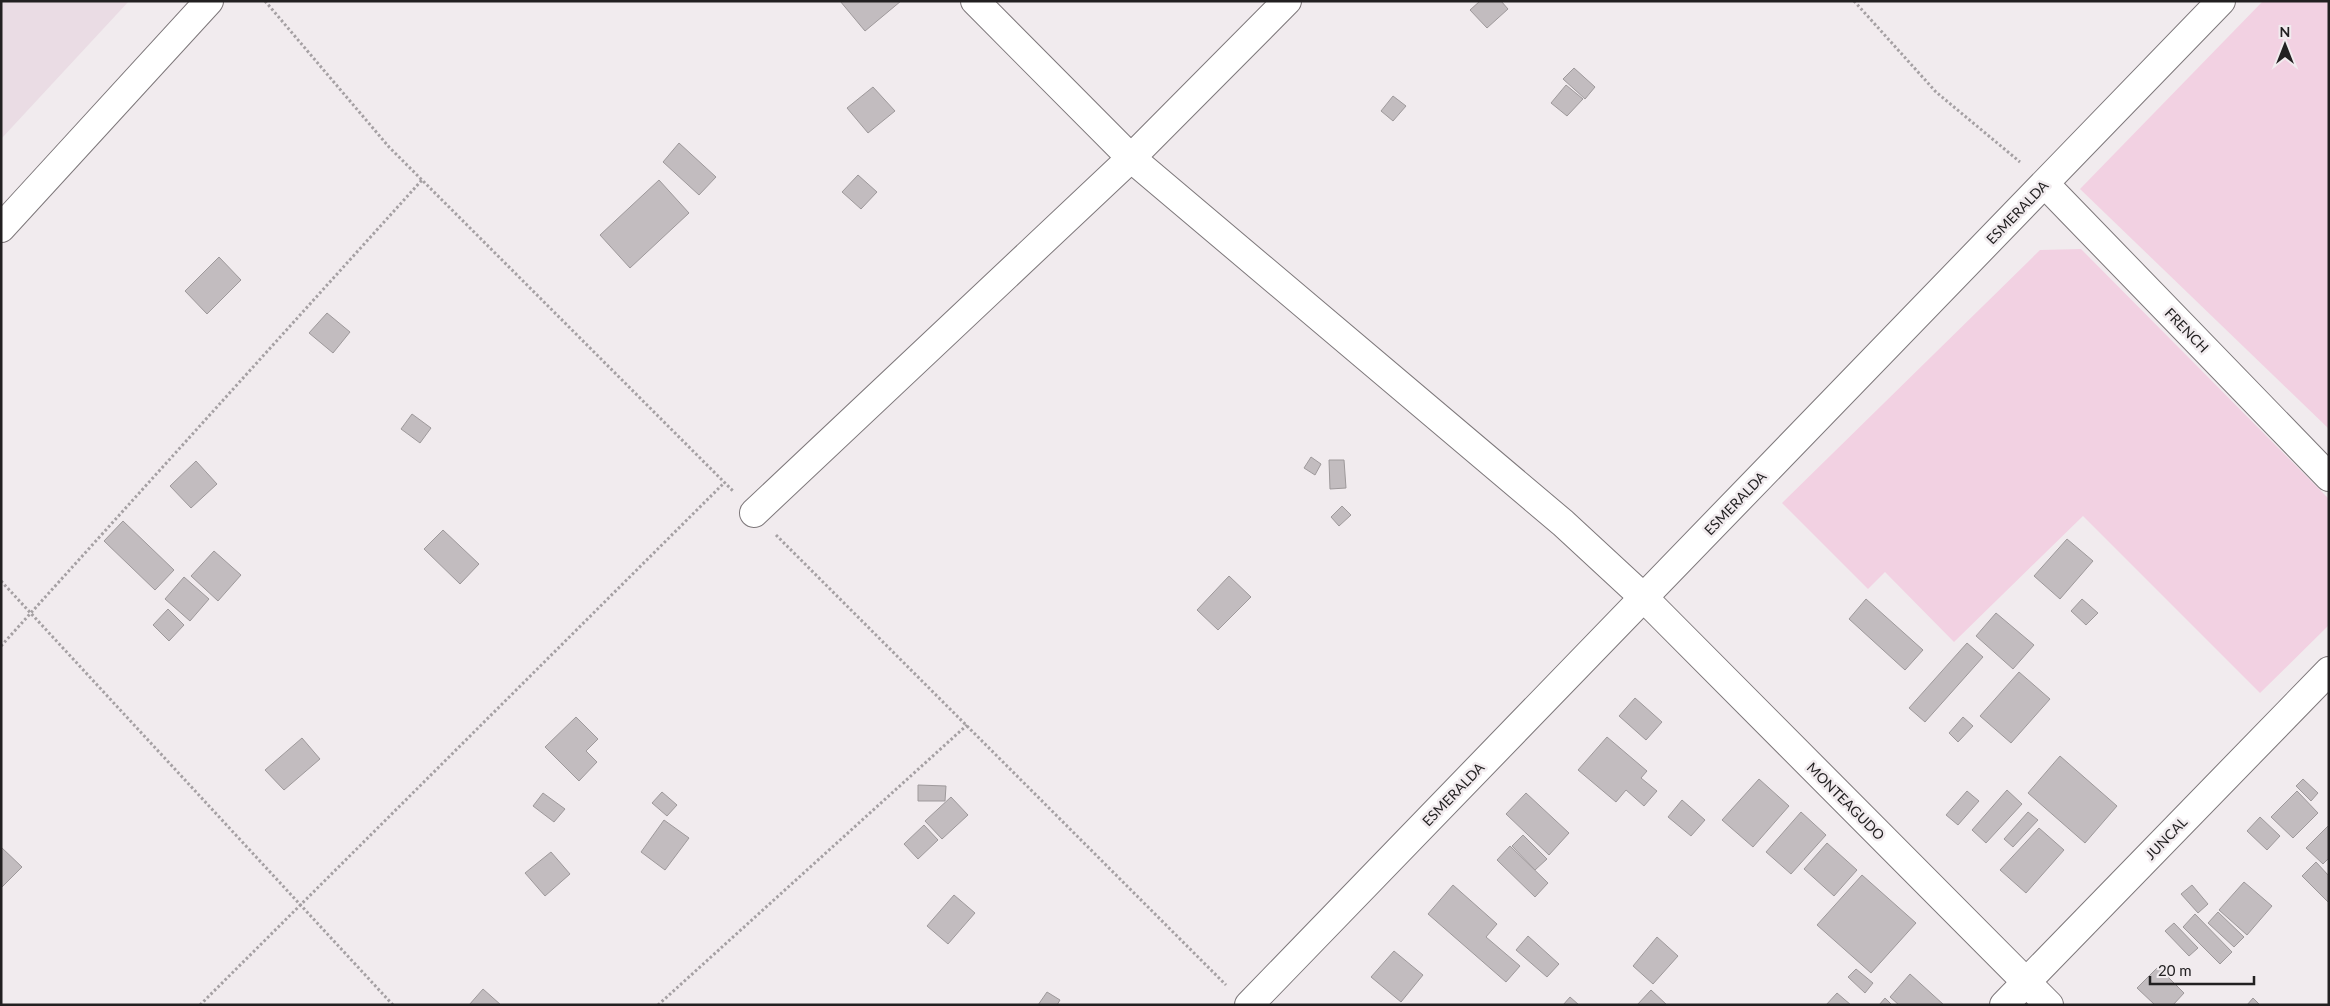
<svg xmlns="http://www.w3.org/2000/svg" width="2330" height="1006" viewBox="0 0 2330 1006" font-family="Lato,sans-serif">
<rect width="100%" height="100%" fill="#f1ebee"/>
<polygon fill="#eadce4" points="1,1 129,1 1,139"/>
<g fill="#f2d1e2">
<polygon points="2263,1 2329,1 2329,429 2080,189"/>
<polygon points="2081,249 2329,499 2329,625 2260,693 2083,516 1954,642 1885,572 1868,589 1782,503 2040,250"/>
</g>
<g fill="#c2bcbf" stroke="#9e999b">
<polygon points="840,1 901,1 865,31"/>
<polygon points="1480,1 1501,1 1508,9 1487,28 1470,10"/>
<polygon points="1574,68 1595,87 1585,99 1563,79"/>
<polygon points="1566,85 1583,99 1567,116 1551,103"/>
<polygon points="873,87 895,111 868,133 847,108"/>
<polygon points="1393,96 1406,106 1393,121 1381,111"/>
<polygon points="679,143 716,177 699,195 663,162"/>
<polygon points="858,175 877,192 861,209 842,192"/>
<polygon points="659,180 689,213 630,268 600,235"/>
<polygon points="219,257 241,280 207,314 185,291"/>
<polygon points="327,313 350,332 333,353 309,333"/>
<polygon points="412,414 431,428 420,443 401,429"/>
<polygon points="1311,457 1321,464 1315,475 1304,468"/>
<polygon points="1329,460 1344,460 1346,488 1330,489"/>
<polygon points="196,461 217,484 191,508 170,486"/>
<polygon points="1342,506 1351,515 1339,526 1331,517"/>
<polygon points="123,521 174,570 155,590 104,541"/>
<polygon points="443,530 479,564 460,584 424,549"/>
<polygon points="2067,539 2093,561 2060,599 2034,576"/>
<polygon points="214,551 241,575 218,601 191,576"/>
<polygon points="1229,576 1251,597 1218,630 1197,610"/>
<polygon points="184,577 209,599 190,621 165,599"/>
<polygon points="1866,599 1923,650 1905,670 1849,619"/>
<polygon points="2082,599 2098,613 2086,625 2071,611"/>
<polygon points="168,609 184,625 169,641 153,625"/>
<polygon points="1996,613 2034,645 2013,669 1976,636"/>
<polygon points="1967,643 1983,657 1925,722 1909,708"/>
<polygon points="2019,672 2050,699 2011,743 1980,716"/>
<polygon points="1635,698 1662,722 1646,740 1619,716"/>
<polygon points="576,717 598,739 586,751 597,762 579,781 545,747"/>
<polygon points="1963,717 1973,726 1958,742 1949,733"/>
<polygon points="1607,737 1647,771 1641,778 1657,791 1644,806 1626,790 1616,802 1578,770"/>
<polygon points="302,738 320,759 284,790 265,770"/>
<polygon points="2060,756 2117,806 2085,843 2028,793"/>
<polygon points="1759,779 1789,806 1753,847 1722,820"/>
<polygon points="2303,779 2318,793 2311,801 2296,786"/>
<polygon points="918,785 946,786 945,801 918,801"/>
<polygon points="2007,790 2022,804 1986,843 1972,830"/>
<polygon points="1967,791 1979,801 1958,825 1946,815"/>
<polygon points="2297,791 2318,813 2293,838 2271,817"/>
<polygon points="662,792 677,805 667,816 652,803"/>
<polygon points="543,793 565,809 554,822 533,806"/>
<polygon points="1526,793 1569,833 1549,855 1506,814"/>
<polygon points="951,797 968,815 942,839 925,821"/>
<polygon points="1682,800 1705,820 1691,836 1668,817"/>
<polygon points="1801,812 1826,835 1791,874 1766,852"/>
<polygon points="2028,812 2038,820 2013,847 2004,839"/>
<polygon points="2260,817 2280,836 2267,850 2247,831"/>
<polygon points="664,820 689,838 665,870 641,852"/>
<polygon points="924,825 938,840 918,859 904,844"/>
<polygon points="2329,825 2329,858 2323,864 2306,848"/>
<polygon points="2039,828 2064,850 2026,893 2000,870"/>
<polygon points="1523,835 1547,859 1535,870 1512,846"/>
<polygon points="1827,843 1857,870 1834,896 1804,869"/>
<polygon points="1510,846 1548,883 1535,897 1497,860"/>
<polygon points="1,847 22,867 2,887 1,887"/>
<polygon points="551,852 570,874 545,896 525,873"/>
<polygon points="2316,862 2329,876 2329,903 2302,876"/>
<polygon points="1862,875 1916,923 1871,973 1817,925"/>
<polygon points="2244,882 2272,906 2247,935 2219,910"/>
<polygon points="1453,885 1497,924 1486,937 1520,966 1506,982 1428,914"/>
<polygon points="2192,885 2208,904 2198,913 2181,894"/>
<polygon points="954,895 975,913 948,944 927,926"/>
<polygon points="2218,912 2244,937 2234,947 2208,923"/>
<polygon points="2195,914 2232,952 2220,964 2183,927"/>
<polygon points="2174,923 2198,948 2189,956 2165,931"/>
<polygon points="1528,936 1559,964 1547,977 1516,950"/>
<polygon points="1657,937 1678,956 1653,984 1633,966"/>
<polygon points="1394,951 1423,975 1401,1002 1371,977"/>
<polygon points="2158,967 2184,993 2173,1005 2155,1005 2137,988"/>
<polygon points="1856,969 1873,983 1865,993 1848,977"/>
<polygon points="1910,974 1944,1005 1899,1005 1890,997"/>
<polygon points="483,989 501,1005 469,1005"/>
<polygon points="1651,990 1667,1005 1637,1005"/>
<polygon points="1047,992 1060,1000 1057,1005 1038,1005"/>
<polygon points="1837,993 1851,1005 1826,1005"/>
<polygon points="1570,997 1579,1005 1563,1005"/>
<polygon points="1885,998 1892,1005 1879,1005"/>
<polygon points="2253,998 2260,1005 2247,1005"/>
</g>
<g fill="none" stroke-linecap="round" stroke-linejoin="round">
<g stroke="#7d777a" stroke-width="30">
<g id="street">
<polyline points="975,1 1131,158 1563,523 1643,597 2049,1005"/>
<polyline points="2045,184 2329,477"/>
<polyline points="1,228 209,1"/>
<polyline points="754,513 1131,158 1287,1"/>
<polyline points="1249,1005 2221,1"/>
<polyline points="2004,1005 2329,671"/>
</g>
</g>
<g stroke="#a5a0a3" stroke-width="3" stroke-dasharray="2.5 2.5" stroke-linecap="butt">
<polyline points="265,1 389,147 733,491"/>
<polyline points="1854,1 1936,92 2020,162"/>
<polyline points="776,535 1226,985"/>
<polyline points="1,581 393,1005"/>
<polyline points="1,646 422,180"/>
<polyline points="200,1005 724,483"/>
<polyline points="658,1005 967,725"/>
</g>
<use href="#street" stroke="#fff" stroke-width="28"/>
</g>
<g text-anchor="middle" dominant-baseline="central" stroke-width="5" stroke-linejoin="round" paint-order="stroke">
<g font-size="14" fill="#222021" stroke="#f1ebee">
<text transform="translate(2017 212) rotate(-46)">ESMERALDA</text>
<text transform="translate(2187 330) rotate(46)">FRENCH</text>
<text transform="translate(1735 503) rotate(-46)">ESMERALDA</text>
<text transform="translate(1453 794) rotate(-46)">ESMERALDA</text>
<text transform="translate(1846 801) rotate(45)">MONTEAGUDO</text>
<text transform="translate(2166 838) rotate(-46)">JUNCAL</text>
</g>
</g>
<rect width="2330" height="1006" fill="none" stroke="#222021" stroke-width="5"/>
<g transform="translate(2285 45)" stroke="#f1ebee" stroke-width="4" paint-order="stroke">
<path d="M0-4L9 19L0 12L-9 19Z" fill="#222021"/>
<text y="-8" font-size="14" font-weight="bold" text-anchor="middle" fill="#222021">N</text>
</g>
<path d="M2150 976v8h104v-8" fill="none" stroke="#222021" stroke-width="2.5"/>
<text x="2158" y="976" font-size="15" fill="#222021" stroke="#f1ebee" stroke-width="4" paint-order="stroke">20 m</text>
</svg>
